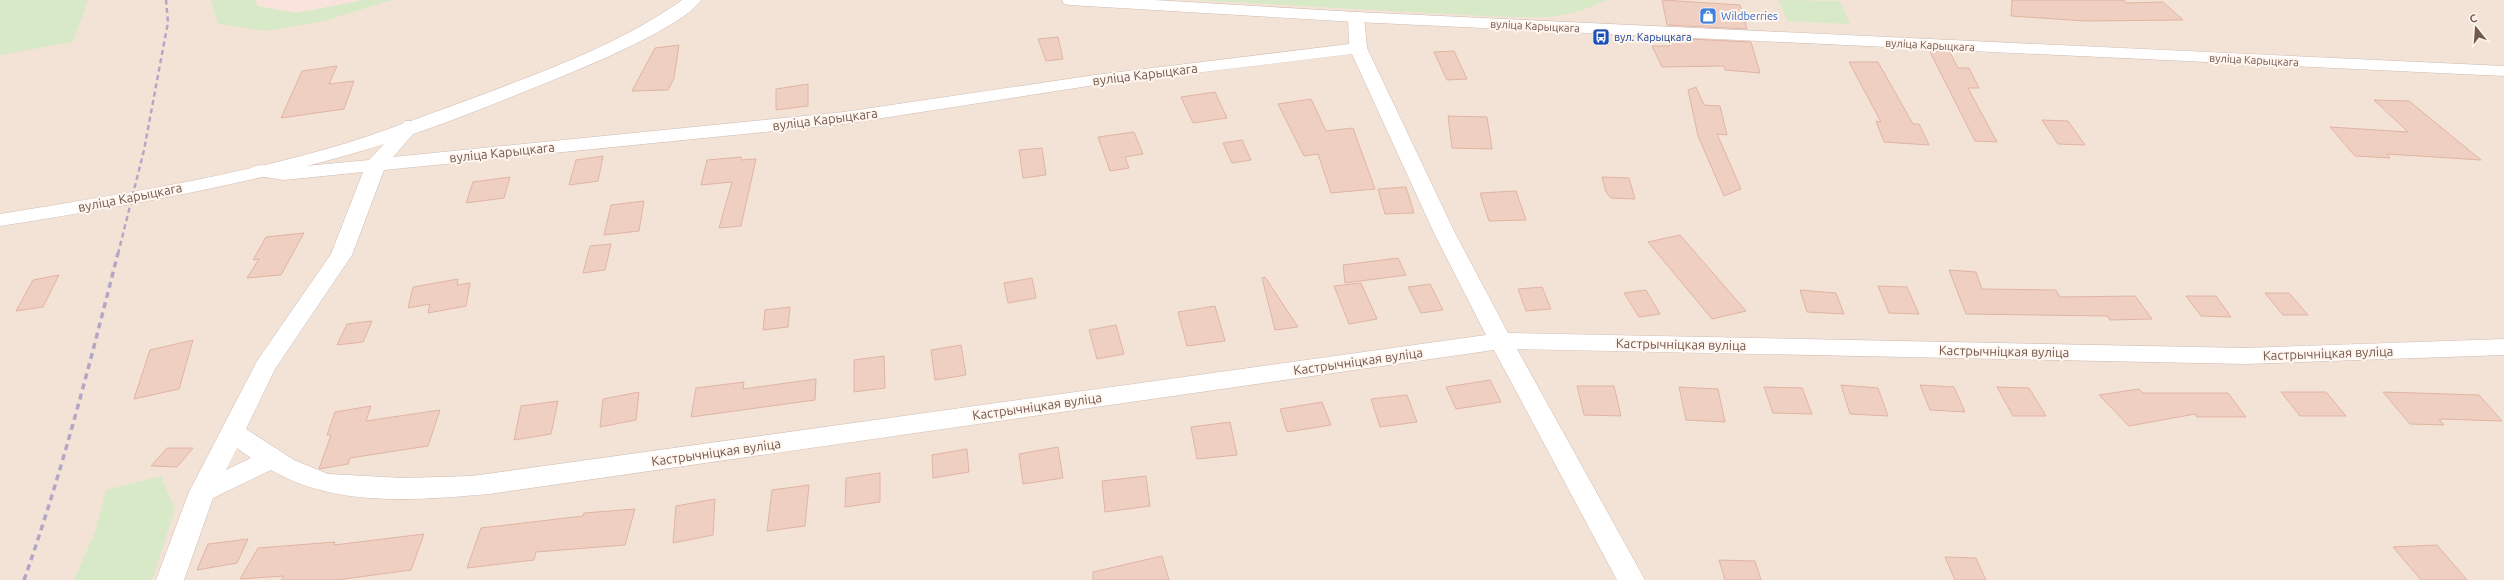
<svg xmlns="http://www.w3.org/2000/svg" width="2504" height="580" viewBox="0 0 2504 580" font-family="Ubuntu,sans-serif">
<rect width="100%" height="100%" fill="#fbf2e8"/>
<rect fill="#f3e3d7" x="0" y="0" width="2504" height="580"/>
<polygon fill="#fbe3dd" points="256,0 363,0 297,13 259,6"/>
<g fill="#d8e9c7">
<polygon points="0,0 88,0 73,42 0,55"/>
<polygon points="211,0 254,0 258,6 297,13 363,0 392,0 324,21 266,31 218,24"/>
<polygon points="1195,0 1608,0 1580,11 1551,17 1504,17"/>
<polygon points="1779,0 1840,1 1850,24 1787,21"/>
<polygon points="161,476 175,509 152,580 74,580 95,532 106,490"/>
</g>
<g fill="#efcfc1" stroke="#e1b4a3">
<polygon points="1662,0 1740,5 1747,29 1667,25"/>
<polygon points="2012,0 2124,0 2126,3 2163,2 2183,20 2085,21 2011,16"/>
<polygon points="1058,37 1063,59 1046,61 1038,39"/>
<polygon points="1669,38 1751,42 1760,73 1725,70 1724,66 1662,67 1652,46 1670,46"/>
<polygon points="679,45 674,78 668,90 632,91 655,48"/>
<polygon points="1454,51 1467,79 1447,80 1434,52"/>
<polygon points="1933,51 1949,51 1958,68 1969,68 1979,88 1968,88 1997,142 1975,141 1930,52"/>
<polygon points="1849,62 1878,62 1913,124 1919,124 1929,145 1884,142 1876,121 1881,122"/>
<polygon points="337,66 329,84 354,81 344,109 281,118 302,71"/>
<polygon points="808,84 808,106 776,110 776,89"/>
<polygon points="1696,87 1704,105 1720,106 1727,135 1717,134 1741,189 1724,196 1698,136 1688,90"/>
<polygon points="1215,92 1227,118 1193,123 1181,97"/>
<polygon points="1311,99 1326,131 1353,128 1375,189 1331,193 1318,154 1304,156 1278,104"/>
<polygon points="2374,100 2409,101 2481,160 2387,154 2390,158 2355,156 2330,127 2408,132"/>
<polygon points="1448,116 1487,117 1492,149 1452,148"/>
<polygon points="2042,120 2068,121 2085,145 2058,144"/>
<polygon points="1134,132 1143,154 1125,157 1129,168 1110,171 1098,137"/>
<polygon points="1242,140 1251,160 1232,163 1223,143"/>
<polygon points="1042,148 1046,175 1023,178 1019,150"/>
<polygon points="603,156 598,181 569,185 576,160"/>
<polygon points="741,157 741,160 756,159 741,226 719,228 732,182 701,185 707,160"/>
<polygon points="510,177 504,198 466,203 473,182"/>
<polygon points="1602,177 1629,178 1635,199 1611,198 1606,192"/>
<polygon points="1406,187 1414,213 1385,214 1378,189"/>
<polygon points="1516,191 1526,220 1489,221 1480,193"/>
<polygon points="644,201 639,231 604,235 611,205"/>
<polygon points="304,233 281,275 247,278 259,259 253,260 266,237"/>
<polygon points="1680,235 1746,311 1712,319 1648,242"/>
<polygon points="611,244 605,270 583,273 590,246"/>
<polygon points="1398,258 1406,275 1345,283 1343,265"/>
<polygon points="1949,270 1976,272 1982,289 2056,290 2060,297 2135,296 2152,319 2110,320 2107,316 1966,314"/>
<polygon points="59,275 43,307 16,311 33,280"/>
<polygon points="1265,277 1298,327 1275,330 1262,278"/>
<polygon points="1032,278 1036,298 1008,303 1004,283"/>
<polygon points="458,279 457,285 470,283 466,306 428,313 430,304 408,308 413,287"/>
<polygon points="1361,283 1377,319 1349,324 1334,286"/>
<polygon points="1430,284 1443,310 1421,313 1408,287"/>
<polygon points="1878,286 1907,287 1919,314 1889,313"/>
<polygon points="1542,287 1551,309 1526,311 1518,289"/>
<polygon points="1646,290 1660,314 1639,317 1624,293"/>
<polygon points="1800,290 1836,293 1844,314 1807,312"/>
<polygon points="2265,293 2289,293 2308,315 2283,315"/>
<polygon points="2186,296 2216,296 2231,317 2201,316"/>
<polygon points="1215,306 1225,341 1187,346 1178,312"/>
<polygon points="790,307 788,327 763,330 765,310"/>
<polygon points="372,321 363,342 337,345 347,324"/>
<polygon points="1116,325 1124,354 1097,359 1089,330"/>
<polygon points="193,340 179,389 134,399 150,350"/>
<polygon points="961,345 966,375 935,380 931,350"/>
<polygon points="884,356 885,388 854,392 854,360"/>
<polygon points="816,379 815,400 691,417 696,388 744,382 743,389"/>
<polygon points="1490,380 1501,402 1456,409 1446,387"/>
<polygon points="1841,385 1878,388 1888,416 1850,414"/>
<polygon points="1920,385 1954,387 1965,412 1930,410"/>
<polygon points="1577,386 1614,386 1621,416 1584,415"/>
<polygon points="1679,387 1718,389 1725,422 1686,420"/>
<polygon points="1764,387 1802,388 1812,414 1773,413"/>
<polygon points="1997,387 2029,388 2046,416 2013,416"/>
<polygon points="2139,389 2143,393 2228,393 2246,417 2197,417 2195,414 2129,426 2099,395"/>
<polygon points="639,392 636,420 600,427 603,399"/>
<polygon points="2281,392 2326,392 2346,416 2300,416"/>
<polygon points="2383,392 2479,395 2502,421 2439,419 2444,425 2410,424"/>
<polygon points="1407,395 1417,422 1380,427 1371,399"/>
<polygon points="558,401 551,434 514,440 521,406"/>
<polygon points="1322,402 1331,425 1287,432 1280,409"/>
<polygon points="371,406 366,421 440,410 428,446 350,458 348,464 319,469 331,435 327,435 335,412"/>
<polygon points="1230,422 1237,455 1197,459 1191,427"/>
<polygon points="1058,447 1063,478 1023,484 1019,454"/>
<polygon points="167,448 193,448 177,467 151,466"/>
<polygon points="967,449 969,472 933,478 932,455"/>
<polygon points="880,473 880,502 845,507 846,478"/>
<polygon points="1146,476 1150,506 1105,512 1102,481"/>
<polygon points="809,485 805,526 767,531 772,490"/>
<polygon points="715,499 713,535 673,543 676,506"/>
<polygon points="635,509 625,545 536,552 534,560 467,568 481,528 583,516 584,513"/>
<polygon points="424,534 411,570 337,580 281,580 284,576 240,579 258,548 335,542 334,545"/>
<polygon points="248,539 237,563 197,570 208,544"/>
<polygon points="2437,545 2467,580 2421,580 2393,547"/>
<polygon points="1162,556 1169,580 1093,580 1093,572"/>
<polygon points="1945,557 1976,558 1986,580 1955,580"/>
<polygon points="1719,560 1755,561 1761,580 1725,580"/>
</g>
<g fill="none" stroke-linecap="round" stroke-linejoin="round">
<g stroke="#cfbbb1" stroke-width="1">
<path id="minor" d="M1356,12L1362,13L1364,17L1367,48L1455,233L1508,333L2246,348L2504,339V355L2246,364L1517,349L1645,580H1617L1494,350L489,494C417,500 336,508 271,470L213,498L184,580H156L189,492L257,361L331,254L363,172L284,180L252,175L249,171L252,167L259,165L284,168L369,160L405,121H419L421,125L393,157L844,112L1095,75L1349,44L1348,17L1350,13ZM1352,54L1434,233L1486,335L472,476L404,478L328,474L294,460L246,429L275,369L352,255L384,170L844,124L1095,85ZM237,448L251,458L226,470Z"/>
</g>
<g stroke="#cfbbb1" stroke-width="1">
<g id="tertiary">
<path d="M682,0H701C685,24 604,59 575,71C504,100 432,130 358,152C241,186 120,207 0,226V214C117,195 234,177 347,143C394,128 440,110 487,93C555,67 623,42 682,0Z"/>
<polygon points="1062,0 1154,0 1356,12 2504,66 2504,76 1356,22 1070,5 1064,4"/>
</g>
</g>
<use href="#minor" fill="#fff" fill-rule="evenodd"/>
<use href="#tertiary" fill="#fff" fill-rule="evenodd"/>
<polyline stroke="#b4a7c5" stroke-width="2.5" stroke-dasharray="5 3.5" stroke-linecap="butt" points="118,254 144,150 168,22 166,0"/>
<path stroke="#b4a7c5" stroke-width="3.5" stroke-dasharray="6 4.5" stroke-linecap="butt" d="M24,580C62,473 90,363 118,253"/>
</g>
<defs>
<g id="shop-square" transform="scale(0.9)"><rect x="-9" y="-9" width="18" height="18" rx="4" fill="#3f7fe0" stroke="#fef6ef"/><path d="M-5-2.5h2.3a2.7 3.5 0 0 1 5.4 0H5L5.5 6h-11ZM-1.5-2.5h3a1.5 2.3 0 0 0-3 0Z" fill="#fff"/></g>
<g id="bus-square" transform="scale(0.9)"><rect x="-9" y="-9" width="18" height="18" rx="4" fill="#1a4fb4" stroke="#fef6ef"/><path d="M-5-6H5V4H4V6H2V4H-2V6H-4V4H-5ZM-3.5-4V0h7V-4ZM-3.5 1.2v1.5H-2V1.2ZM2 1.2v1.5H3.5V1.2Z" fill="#fff"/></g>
</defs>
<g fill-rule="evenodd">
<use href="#shop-square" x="1708" y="16"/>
<use href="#bus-square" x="1601" y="37"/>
</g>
<g text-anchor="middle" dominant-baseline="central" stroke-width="4" stroke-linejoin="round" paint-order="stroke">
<g font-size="11" fill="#366cbe" stroke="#fef6ef" text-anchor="start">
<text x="1721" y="16">Wildberries</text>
</g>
<g font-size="11" fill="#74574d" stroke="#fef6ef">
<text transform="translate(1535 26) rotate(3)">вуліца Карыцкага</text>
<text transform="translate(1930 45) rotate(3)">вуліца Карыцкага</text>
<text transform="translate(2254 60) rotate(3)">вуліца Карыцкага</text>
</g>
<g font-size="11" fill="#164399" stroke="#fef6ef" text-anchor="start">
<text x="1614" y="37">вул. Карыцкага</text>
</g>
<g font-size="13" fill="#74574d" stroke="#fef6ef">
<text transform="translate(1145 74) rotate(-7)">вуліца Карыцкага</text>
<text transform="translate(825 119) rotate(-7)">вуліца Карыцкага</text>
<text transform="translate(502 152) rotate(-6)">вуліца Карыцкага</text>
<text transform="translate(130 197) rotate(-11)">вуліца Карыцкага</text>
<text transform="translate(1681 344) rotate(1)">Кастрычніцкая вуліца</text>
<text transform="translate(2004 351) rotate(1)">Кастрычніцкая вуліца</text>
<text transform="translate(2328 353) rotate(-2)">Кастрычніцкая вуліца</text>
<text transform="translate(1358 361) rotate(-8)">Кастрычніцкая вуліца</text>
<text transform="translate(1037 406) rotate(-8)">Кастрычніцкая вуліца</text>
<text transform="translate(716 452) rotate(-8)">Кастрычніцкая вуліца</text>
</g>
</g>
<g transform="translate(2476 28) rotate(343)" stroke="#fef6ef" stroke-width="3" paint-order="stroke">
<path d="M0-3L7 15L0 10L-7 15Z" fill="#74574d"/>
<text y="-6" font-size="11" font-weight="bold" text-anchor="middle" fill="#74574d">С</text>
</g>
</svg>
